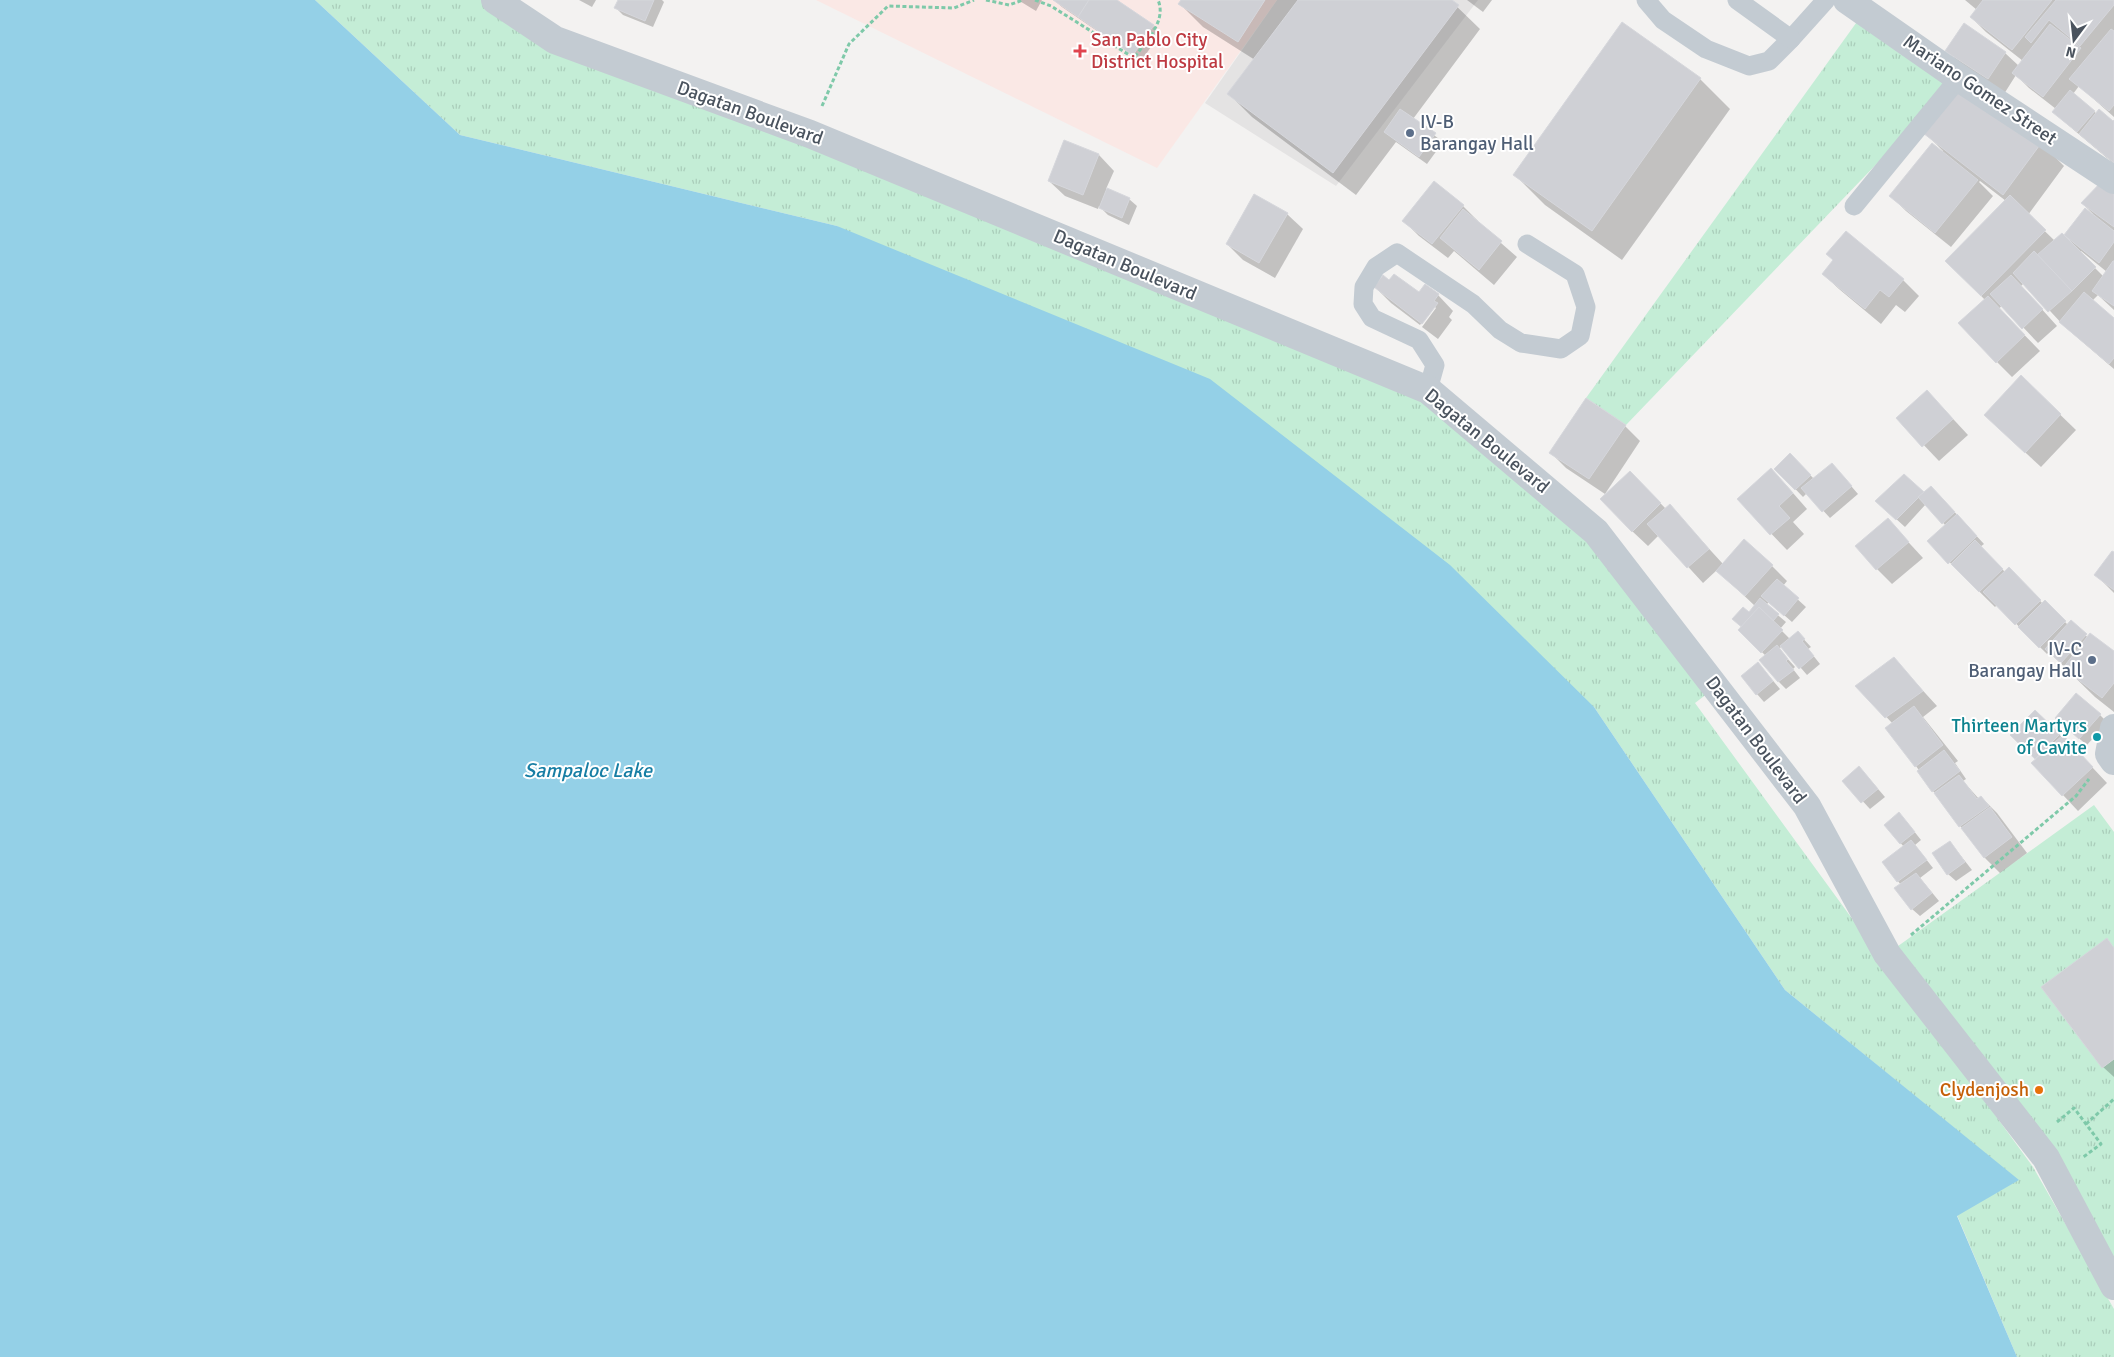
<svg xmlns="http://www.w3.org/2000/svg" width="2114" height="1357" viewBox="0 0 2114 1357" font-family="Signika,sans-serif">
<defs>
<pattern id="grass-tufts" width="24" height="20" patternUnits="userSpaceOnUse" patternTransform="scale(1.25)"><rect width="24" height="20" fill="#c4edd6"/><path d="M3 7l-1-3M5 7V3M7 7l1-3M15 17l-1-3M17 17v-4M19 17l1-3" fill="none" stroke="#aacdba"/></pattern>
</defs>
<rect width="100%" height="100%" fill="#f3f2f1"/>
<polygon fill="#e4e3e3" points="1277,0 1478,0 1336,186 1205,103"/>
<polygon fill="#fae8e5" points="816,0 1277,0 1157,168"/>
<g fill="url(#grass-tufts)">
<polygon points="315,0 495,0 555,40 1428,390 1596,532 1716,687 1695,703 2033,1167 2114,1309 2114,1357 2017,1357 1957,1215 2018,1180 1785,990 1594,707 837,226 460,135"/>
<polygon points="1864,12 1959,78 1626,425 1586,398"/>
<polygon points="2094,805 2114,832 2114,1286 2062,1187 1887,954"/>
</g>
<polygon fill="#94d0e7" points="0,0 315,0 460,135 837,226 1210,379 1450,565 1594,707 1785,990 2019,1180 1957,1216 2017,1357 0,1357"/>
<g fill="#0003" fill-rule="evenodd">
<polygon points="579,0 596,0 592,7"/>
<polygon points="619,0 662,0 664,2 653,27 623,15 616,8"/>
<polygon points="1018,0 1042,0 1036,11"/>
<polygon points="1054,0 1115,0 1153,26 1161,33 1141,61 1062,7"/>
<polygon points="1183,0 1450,0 1480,29 1413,119 1443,142 1427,164 1396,142 1356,195 1252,117 1229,94 1255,60 1203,27 1180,4"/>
<polygon points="1467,0 1492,0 1483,12"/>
<polygon points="1965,0 2114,0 2114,117 2079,86 2073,94 2097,114 2114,122 2114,164 2061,119 2056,109 2029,88 2016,75 2004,94 1962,66 1947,51 2005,53 2019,66 2023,61 1986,32 1971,17 1977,10"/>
<polygon points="1700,79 1730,109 1622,260 1545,205 1515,175"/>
<path d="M1925,133L2041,143L2064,166L2028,215L2055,241L2064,237L2085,210L2092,215L2093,214L2082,203L2114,190V230L2112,232L2114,233V310L2098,295L2092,301L2114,319V369L2064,326L2024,283L2021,286L2057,326L2038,343L2002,305L1999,309L2040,351L2012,377L1997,362L1985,300L1947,261L2006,201L1980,181L1979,182L1993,196L1951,247L1906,211L1891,196L1943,151ZM2081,251L2107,272L2104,277L2079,252Z"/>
<polygon points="1064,141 1099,155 1114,171 1106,189 1129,199 1137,206 1129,225 1108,215 1099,206 1098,209 1065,196 1049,181"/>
<polygon points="1463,206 1478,221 1477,222 1517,257 1494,285 1454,251 1448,258 1419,236 1404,221"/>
<polygon points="1287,214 1303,229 1275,278 1243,260 1227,244"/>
<polygon points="1846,233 1903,280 1919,296 1905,312 1896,305 1881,324 1839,289 1823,274 1834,261"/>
<polygon points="1389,282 1419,294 1438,295 1453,311 1449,317 1452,320 1438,339 1422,327 1436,308 1434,306 1420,325 1391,303 1375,287"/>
<polygon points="2021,377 2076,430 2041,467 2001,430"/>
<polygon points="1942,407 1968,435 1939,461 1898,418"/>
<polygon points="1625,426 1640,441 1605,494 1566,468 1551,453"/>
<polygon points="1790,454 1814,479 1839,472 1858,494 1830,518 1807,493 1803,497 1776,469"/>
<polygon points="1630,472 1666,509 1670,506 1723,564 1772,566 1787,581 1783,586 1806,607 1792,622 1769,602 1766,605 1786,622 1780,629 1790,639 1798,633 1811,647 1808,649 1820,664 1807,675 1782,646 1779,649 1795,667 1793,669 1800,678 1786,689 1779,682 1761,660 1766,656 1739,630 1755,606 1717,570 1703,583 1659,535 1648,546 1632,531"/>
<polygon points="1786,485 1807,509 1793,522 1804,534 1787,550 1738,499"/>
<polygon points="1924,494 1939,495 1984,544 1980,547 2005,572 2024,584 2043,604 2045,602 2068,625 2114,653 2114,712 2095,697 2049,652 2047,654 1997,605 1995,607 1929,542 1946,526 1926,504 1905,527 1884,508"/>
<polygon points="1888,520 1923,558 1892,584 1877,569"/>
<polygon points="2114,554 2114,593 2096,575"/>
<polygon points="1894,659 1937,706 1923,717 1958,761 1955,763 1966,779 1963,781 1979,799 1981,797 1997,813 2027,853 2000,873 1985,858 1933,791 1916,766 1893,724 1857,686"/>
<polygon points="1758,663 1780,689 1764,702 1742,677"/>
<polygon points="2035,712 2078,752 2107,783 2078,811 2033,763 2037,760 2012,735"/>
<polygon points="2100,715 2107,722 2087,745 2064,726"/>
<polygon points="1866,775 1885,797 1870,809 1844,781"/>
<polygon points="1906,821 1921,840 1915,845 1933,868 1920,878 1939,901 1920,916 1912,909 1901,885 1883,862 1904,847 1885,825"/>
<polygon points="1950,842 1972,870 1956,881 1948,874"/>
<polygon points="2106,940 2114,948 2114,1077 2103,1067"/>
</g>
<g fill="#cfd0d5" stroke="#d6d7dc">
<polygon points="618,0 654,0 645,21 614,8"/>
<polygon points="1053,0 1089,0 1078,17"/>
<polygon points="1089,0 1117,0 1154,25 1133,55 1078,17"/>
<polygon points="1181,0 1265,0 1238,42 1178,4"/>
<polygon points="1298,0 1452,0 1459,5 1333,173 1227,94"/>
<polygon points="1983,0 2052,0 2012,50 1970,17"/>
<polygon points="2056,0 2114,0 2114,5 2080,46 2049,20 2031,43 2025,37"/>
<polygon points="1622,22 1701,78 1592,231 1513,175"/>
<polygon points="1964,23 2006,52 1988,79 1945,51"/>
<polygon points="2050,24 2081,48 2043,97 2012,73"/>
<polygon points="2111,29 2114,31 2114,105 2109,111 2069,79"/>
<polygon points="1961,82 2042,142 2003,195 1923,133"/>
<polygon points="2070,90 2095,111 2077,132 2052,112"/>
<polygon points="1400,109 1436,133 1419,157 1384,132"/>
<polygon points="2099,109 2113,121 2114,120 2114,163 2079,134"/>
<polygon points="1064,140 1099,154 1083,195 1048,181"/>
<polygon points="1932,143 1978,180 1935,233 1889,196"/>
<polygon points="2104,179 2114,189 2114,227 2081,203"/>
<polygon points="1434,181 1464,205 1432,244 1402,221"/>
<polygon points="1107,188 1130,198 1122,218 1099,208"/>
<polygon points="1254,194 1288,213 1259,263 1226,244"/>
<polygon points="2010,195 2046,230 1981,296 1945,261"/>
<polygon points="2085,208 2114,231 2114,242 2099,263 2064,235"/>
<polygon points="1463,209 1502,241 1479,270 1440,238"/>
<polygon points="1846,231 1904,279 1889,297 1880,290 1865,309 1822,274 1833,260 1826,254"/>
<polygon points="2062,233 2096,267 2072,291 2037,255"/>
<polygon points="2034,251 2072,291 2048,312 2013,273"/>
<polygon points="2113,261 2114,261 2114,306 2092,291"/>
<polygon points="1394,274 1419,292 1425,284 1439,294 1434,301 1438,303 1422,324 1374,287 1383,275 1389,280"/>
<polygon points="2011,275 2043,309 2022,329 1990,294"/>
<polygon points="2084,292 2114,318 2114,358 2109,364 2059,322"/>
<polygon points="1988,296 2025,335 1996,363 1958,323"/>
<polygon points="2021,375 2061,414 2025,453 1984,415"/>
<polygon points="1927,390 1953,419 1922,447 1896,418"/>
<polygon points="1586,398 1626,425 1589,479 1549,453"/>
<polygon points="1790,453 1811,475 1795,490 1774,469"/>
<polygon points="1832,463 1852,486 1822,512 1801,488"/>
<polygon points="1771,468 1793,493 1779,506 1790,518 1770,535 1737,499"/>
<polygon points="1630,471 1661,503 1632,532 1600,499"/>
<polygon points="1904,474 1924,492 1896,520 1875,501"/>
<polygon points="1931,486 1955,512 1942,524 1918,497"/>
<polygon points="1670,504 1709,549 1687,568 1647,524"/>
<polygon points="1957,514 1977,536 1948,564 1927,541"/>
<polygon points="1888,518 1909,542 1876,570 1855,546"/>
<polygon points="1744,539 1773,565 1745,596 1716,571"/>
<polygon points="1975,540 2003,569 1979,592 1951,564"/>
<polygon points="2112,551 2114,552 2114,590 2094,575"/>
<polygon points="2009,567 2041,600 2015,625 1983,592"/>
<polygon points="1777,579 1799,598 1784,616 1761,596"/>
<polygon points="1760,598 1779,614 1757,640 1732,619 1743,607 1749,612"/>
<polygon points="2045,600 2066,621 2039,648 2018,627"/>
<polygon points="1759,607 1783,630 1761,653 1738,630"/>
<polygon points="2071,620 2087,634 2061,663 2045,649"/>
<polygon points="1798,631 1805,639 1802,641 1814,656 1799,669 1780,646"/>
<polygon points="2090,633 2114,651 2114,683 2102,698 2063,668"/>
<polygon points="1777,645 1788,659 1786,661 1794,670 1778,682 1759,660"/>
<polygon points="1894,657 1923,691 1885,718 1855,686"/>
<polygon points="1758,662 1773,681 1756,695 1741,676"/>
<polygon points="2076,693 2101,714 2079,739 2055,718"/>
<polygon points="1914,706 1943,745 1915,767 1885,728"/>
<polygon points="2035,710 2060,734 2035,759 2010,735"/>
<polygon points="2063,735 2093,767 2062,796 2031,763"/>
<polygon points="1944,750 1960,771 1932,792 1917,771"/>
<polygon points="1859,766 1878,789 1861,803 1842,781"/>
<polygon points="1959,775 1977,799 1981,796 1989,806 1959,827 1934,793"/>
<polygon points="1990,807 2012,837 1984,858 1961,828"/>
<polygon points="1899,812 1915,832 1900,844 1884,825"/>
<polygon points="1911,840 1927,860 1897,882 1882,862"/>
<polygon points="1950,841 1965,862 1947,875 1932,853"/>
<polygon points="1916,873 1932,893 1911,910 1894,888"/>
<polygon points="2107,938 2114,948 2114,1059 2102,1068 2041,987"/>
</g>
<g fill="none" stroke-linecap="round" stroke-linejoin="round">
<g stroke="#7ec9a9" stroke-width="3" stroke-dasharray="4 2.5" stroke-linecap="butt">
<polyline points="986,0 1009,5 1023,0"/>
<path d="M1035,0L1051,6L1134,58C1146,41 1167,21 1158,0"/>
<polyline points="822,106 849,44 888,6 954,8 974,0"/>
<polyline points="1911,935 2076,796 2089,779"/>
<polyline points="2057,1122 2074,1108 2101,1144 2082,1158"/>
<polyline points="2086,1124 2114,1099"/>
</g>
<g stroke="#c3cbd2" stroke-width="19">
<polyline points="1646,0 1663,20 1706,49 1749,66 1769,61 1791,39 1826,0"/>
<polyline points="1737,0 1791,39"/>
<polyline points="1854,206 1959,78"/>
<polyline points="1428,390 1435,365 1419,340 1372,318 1363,304 1364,287 1376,267 1397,253 1473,304 1500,330 1521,343 1561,349 1580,336 1586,307 1575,274 1527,244"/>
</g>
<g stroke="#c3cbd2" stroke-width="28">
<polyline points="495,0 555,40 810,134 1428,390 1596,532 1807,806 1887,954 2046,1158 2114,1286"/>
<polyline points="1847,0 1959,78 2114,180"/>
<polyline points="2114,728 2109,754 2114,761"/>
</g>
</g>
<path fill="#e0444e" stroke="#fff" stroke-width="2" d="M1077.5 43.5h5v5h5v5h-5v5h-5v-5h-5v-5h5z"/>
<g fill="#5c6f8a" stroke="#fff" stroke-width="2">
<circle cx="1410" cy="133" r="5"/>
<circle cx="2092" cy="660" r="5"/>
</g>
<circle fill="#0f9aa8" stroke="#fff" stroke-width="2" cx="2097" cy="737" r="5"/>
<circle fill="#e8710a" stroke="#fff" stroke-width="2" cx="2039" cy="1090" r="5"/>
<g text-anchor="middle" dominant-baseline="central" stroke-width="4" stroke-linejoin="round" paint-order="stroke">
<g font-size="19" fill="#be3a42" stroke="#fff" text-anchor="start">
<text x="1091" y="40">San Pablo City<tspan x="1091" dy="22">District Hospital</tspan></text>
</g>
<g font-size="19" fill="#4a535e" stroke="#fff">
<text transform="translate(1980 90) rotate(34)">Mariano Gomez Street</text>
<text transform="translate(750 113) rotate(20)">Dagatan Boulevard</text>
<text transform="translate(1125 265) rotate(23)">Dagatan Boulevard</text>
<text transform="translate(1487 441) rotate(39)">Dagatan Boulevard</text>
<text transform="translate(1756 740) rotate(53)">Dagatan Boulevard</text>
</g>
<g font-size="19" fill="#4e5e75" stroke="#fff" text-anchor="start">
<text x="1420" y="122">IV-B<tspan x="1420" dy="22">Barangay Hall</tspan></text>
<text x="2082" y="649" text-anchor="end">IV-C<tspan x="2082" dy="22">Barangay Hall</tspan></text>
</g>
<g font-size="19" fill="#0d838f" stroke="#fff" text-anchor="end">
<text x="2087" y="726">Thirteen Martyrs<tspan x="2087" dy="22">of Cavite</tspan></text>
</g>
<g font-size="19" fill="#c56008" stroke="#fff" text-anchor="end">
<text x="2029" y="1090">Clydenjosh</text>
</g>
<g font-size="20" font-style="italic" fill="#177ea4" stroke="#fff">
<text x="588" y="770">Sampaloc Lake</text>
</g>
</g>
<g transform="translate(2074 40) rotate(195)" stroke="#ffffff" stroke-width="4" paint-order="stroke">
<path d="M0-4L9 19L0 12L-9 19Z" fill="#4a535e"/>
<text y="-8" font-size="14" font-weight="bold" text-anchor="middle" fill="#4a535e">N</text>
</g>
</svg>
